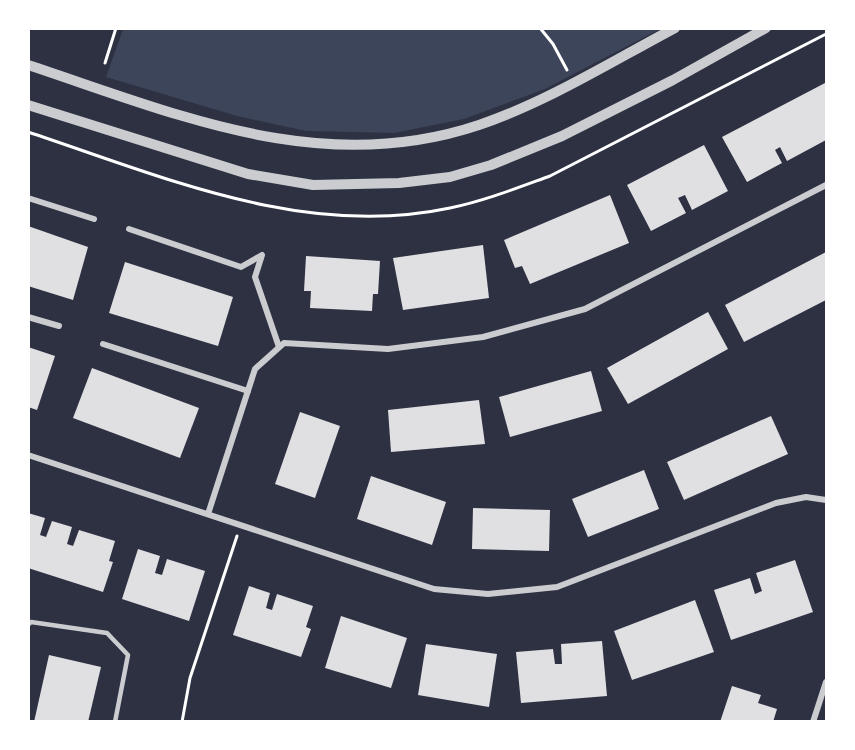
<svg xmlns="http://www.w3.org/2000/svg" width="855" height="750" viewBox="0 0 855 750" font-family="Quicksand,sans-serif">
<rect width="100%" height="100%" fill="#2d3142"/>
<polygon fill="#3c4559" points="123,29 660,29 545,89 464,119 394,133 306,131 237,116 106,77"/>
<g fill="#e0e0e3">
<polygon points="825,83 826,140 787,161 780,147 775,150 782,163 747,182 722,137"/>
<polygon points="704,145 728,191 692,210 685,195 678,198 686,213 651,231 627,185"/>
<polygon points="610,195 629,243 530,284 522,266 515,268 504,240"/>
<polygon points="28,226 88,247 73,300 28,286"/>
<polygon points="483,245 489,298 403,310 393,258"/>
<polygon points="826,252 826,300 744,342 725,305"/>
<polygon points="306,256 380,261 378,294 373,294 372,311 310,308 311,291 304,291"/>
<polygon points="125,262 233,297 218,346 109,313"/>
<polygon points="708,312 728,349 628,404 607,368"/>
<polygon points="28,347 55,356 37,410 28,407"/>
<polygon points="92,368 199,408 180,458 73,418"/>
<polygon points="591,371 602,411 510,437 499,397"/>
<polygon points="479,400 485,444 391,452 388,410"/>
<polygon points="300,412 340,426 315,498 275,484"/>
<polygon points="771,416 788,454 684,500 667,462"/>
<polygon points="644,470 659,509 588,537 572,499"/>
<polygon points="371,476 446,502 432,545 357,519"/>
<polygon points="473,508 550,510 549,551 472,549"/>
<polygon points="28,513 45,518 40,535 46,537 52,521 72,527 67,544 73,546 79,530 115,541 109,561 113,562 103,592 28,568"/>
<polygon points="138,549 160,556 155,573 162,575 167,559 205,571 189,621 122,599"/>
<polygon points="795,560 813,612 731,640 714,590 750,578 755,594 762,591 756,573"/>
<polygon points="249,586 270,593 266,608 272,610 277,594 313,606 306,627 311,629 301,657 233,635"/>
<polygon points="695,600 714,652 632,680 614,631"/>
<polygon points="341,616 407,638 391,688 325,668"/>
<polygon points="602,641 607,696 521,703 516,652 553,649 555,664 562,664 561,644"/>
<polygon points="426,644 497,654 489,707 418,695"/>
<polygon points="49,655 101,667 88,722 34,722"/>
<polygon points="732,686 761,695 758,703 777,709 773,722 720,722"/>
</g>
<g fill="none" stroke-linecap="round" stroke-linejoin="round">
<g stroke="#fff" stroke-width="3">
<polyline points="540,28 553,44 567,70"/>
<polyline points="105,63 116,28"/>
<path d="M28,132C164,177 304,239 450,208C484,201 517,188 550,176L826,34"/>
<polyline points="182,722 190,678 237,536"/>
</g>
<polyline stroke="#caccd0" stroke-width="4.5" points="28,625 31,622 107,633 128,655 115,722"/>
<g stroke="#caccd0" stroke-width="6">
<polyline points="28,198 94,219"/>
<polyline points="129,229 241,267 262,255 255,277 279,347"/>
<polyline points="28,317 59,326"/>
<polyline points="103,344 248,391"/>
<polyline points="28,455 434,589 488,594 557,587 776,503 806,497 826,500"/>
<polyline points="208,514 255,369 284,343 388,349 483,337 585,309 826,185"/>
<polyline points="813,722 826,682"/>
</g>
<g stroke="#caccd0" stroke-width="10">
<path d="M28,65C177,114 321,178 479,125C547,102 611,62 675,28"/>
<polyline points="28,105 248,174 313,185 399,183 450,177 491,165 562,136 673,80 766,28"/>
</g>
</g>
<rect width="855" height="750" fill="none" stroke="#ffffff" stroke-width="60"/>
</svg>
